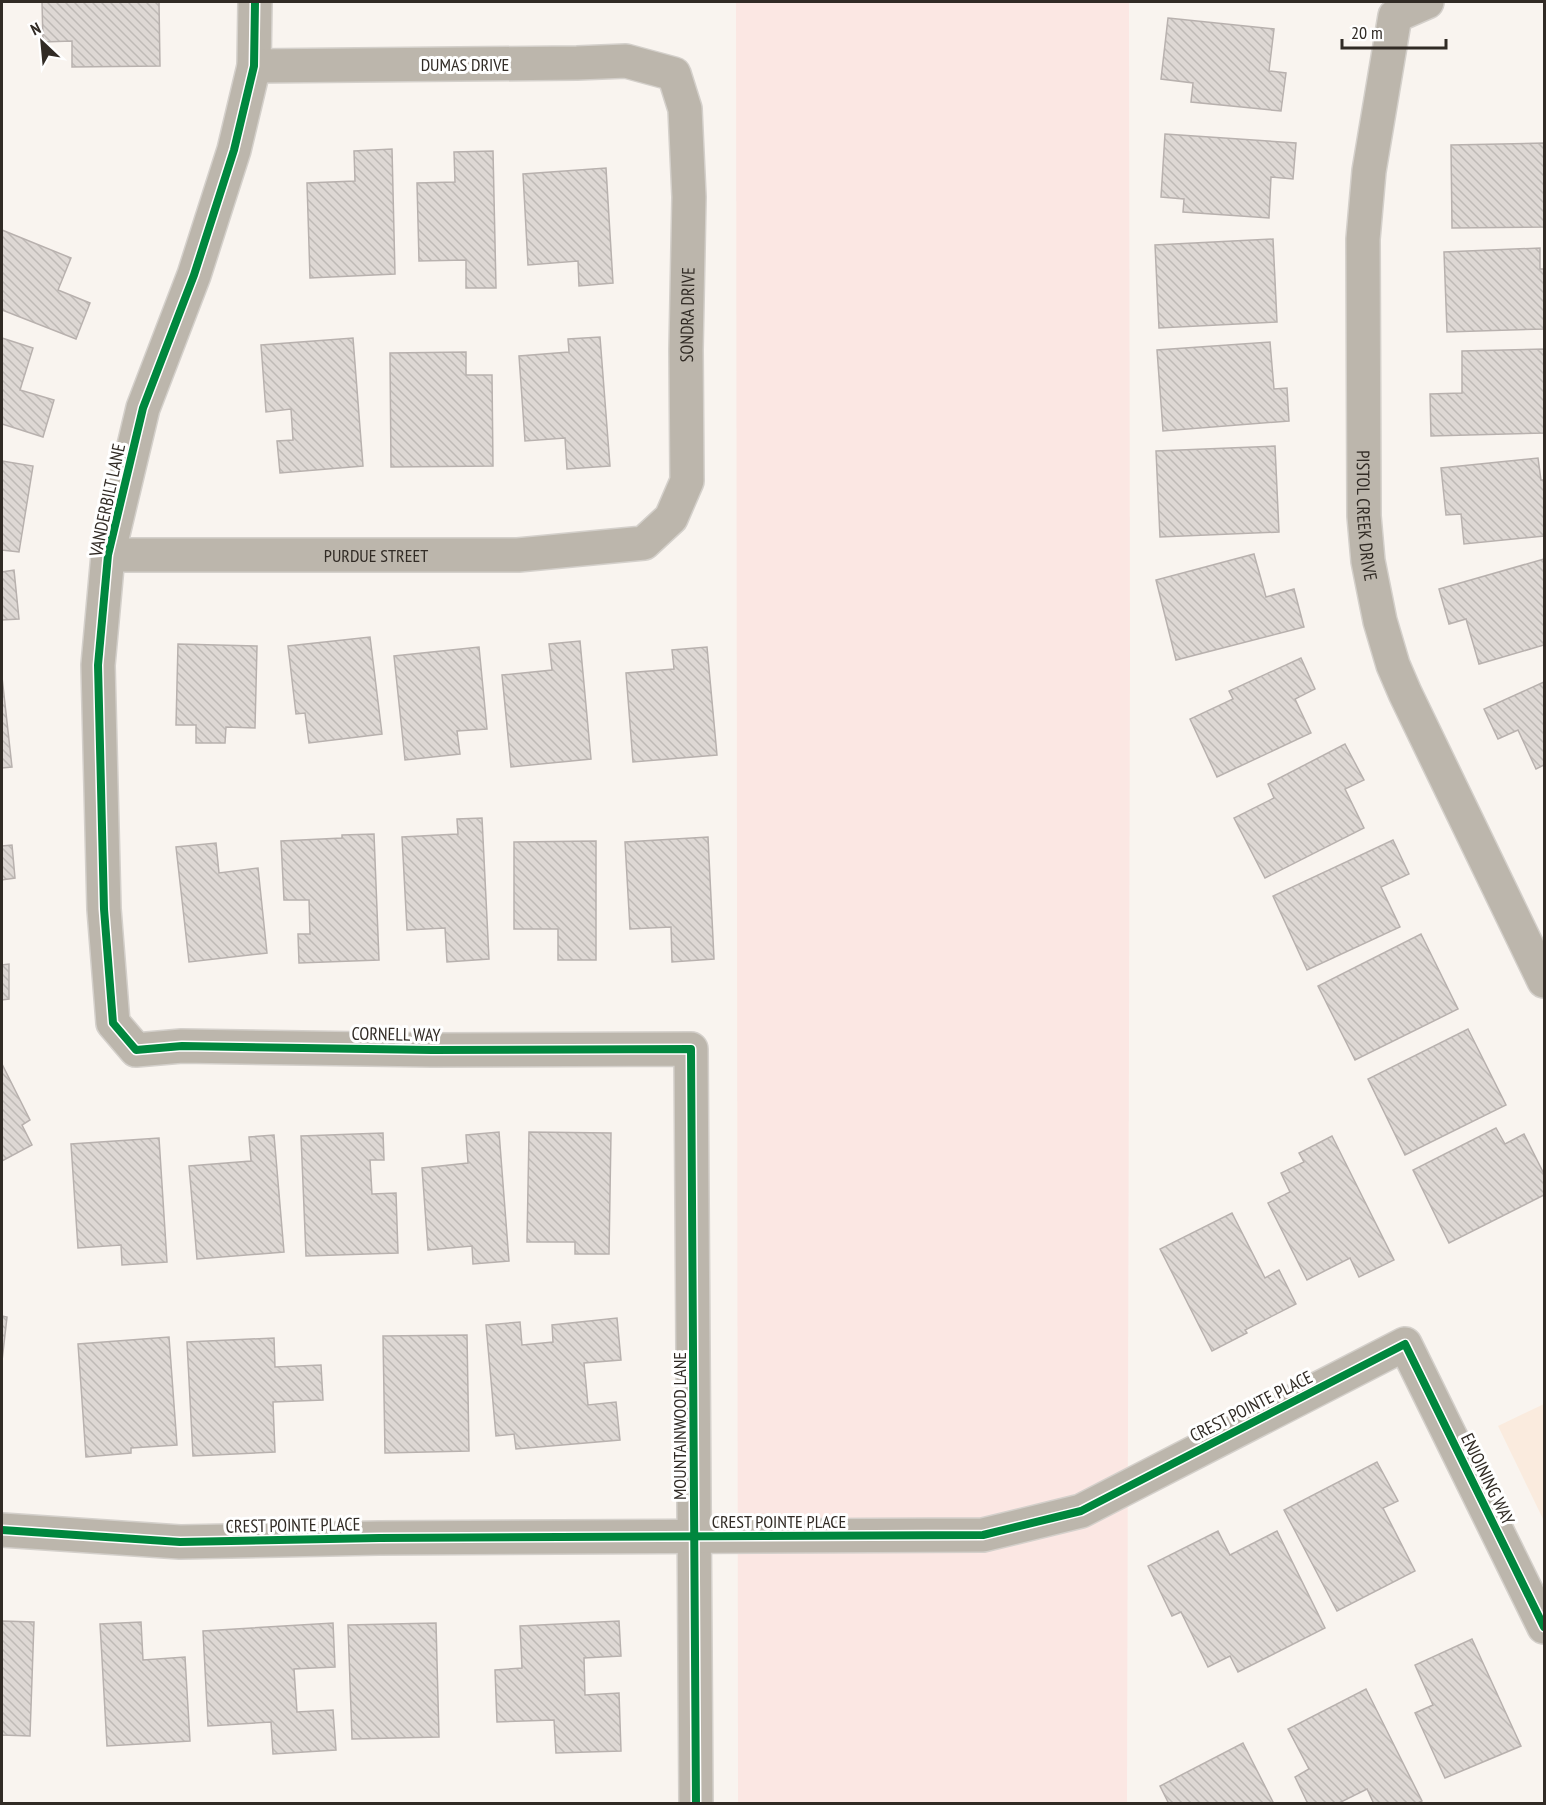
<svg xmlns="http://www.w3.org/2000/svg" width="1546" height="1805" viewBox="0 0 1546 1805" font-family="'PT Sans Narrow',sans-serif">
<defs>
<pattern id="building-back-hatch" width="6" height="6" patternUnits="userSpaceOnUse" patternTransform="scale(1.5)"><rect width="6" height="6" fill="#ded8d4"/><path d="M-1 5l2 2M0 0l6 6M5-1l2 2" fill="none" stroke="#bfbab6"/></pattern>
</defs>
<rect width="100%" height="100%" fill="#f9f4ef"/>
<polygon fill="#faebde" points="1544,1404 1544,1521 1498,1426"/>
<polygon fill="#fbe7e3" points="736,2 1129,2 1130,658 1127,1803 738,1803"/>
<g fill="url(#building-back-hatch)" stroke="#b8b1ae" stroke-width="1.5">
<polygon points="42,2 159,2 160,66 72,67 72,41 43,42"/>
<polygon points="1168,18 1274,29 1269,71 1286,73 1281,111 1191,102 1193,83 1161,79"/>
<polygon points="1165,134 1296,143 1293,179 1271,177 1269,218 1183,212 1184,199 1161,197"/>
<polygon points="1544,143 1544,227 1452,228 1451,145"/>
<polygon points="392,149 395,274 310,278 307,183 355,181 354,151"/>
<polygon points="493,151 496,288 466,288 466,260 419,261 417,183 455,182 454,152"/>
<polygon points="606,168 613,283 579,286 578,261 528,265 523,174"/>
<polygon points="2,230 71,258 58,290 90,303 76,339 2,310"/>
<polygon points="1273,239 1277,322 1159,328 1155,245"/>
<polygon points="1540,248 1540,269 1544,269 1544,329 1447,332 1444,252"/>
<polygon points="600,337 610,466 567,469 565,438 525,441 519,356 569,352 568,339"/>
<polygon points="2,338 33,348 20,390 54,400 43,437 2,424"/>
<polygon points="353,338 363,466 280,473 277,441 293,440 291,409 266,412 261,345"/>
<polygon points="1270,342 1274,389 1287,388 1289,421 1163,431 1157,350"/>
<polygon points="1544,349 1544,433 1431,436 1430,394 1462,393 1462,351"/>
<polygon points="466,352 466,375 492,375 493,466 391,467 390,353"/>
<polygon points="1275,446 1279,532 1160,537 1156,451"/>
<polygon points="1538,458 1541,480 1544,480 1544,536 1464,544 1461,514 1446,515 1441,468"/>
<polygon points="2,461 33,466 19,552 2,550"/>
<polygon points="1254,554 1266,597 1294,589 1304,627 1176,660 1156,580"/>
<polygon points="1544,559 1544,645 1479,664 1466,619 1449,624 1439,589"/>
<polygon points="14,570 19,619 2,620 2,572"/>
<polygon points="370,637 382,734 309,743 305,713 296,714 288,646"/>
<polygon points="580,641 591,759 511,767 502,675 552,670 549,644"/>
<polygon points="178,644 257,646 255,728 226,727 225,743 196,743 196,725 176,725"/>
<polygon points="479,647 487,729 457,731 460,754 405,760 394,656"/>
<polygon points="707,647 717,755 633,762 626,673 674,669 672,650"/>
<polygon points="1301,658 1315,689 1295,699 1311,733 1217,777 1190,719 1233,699 1229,691"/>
<polygon points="2,677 12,767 2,768"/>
<polygon points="1544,682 1544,765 1536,769 1518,730 1498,739 1484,709"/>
<polygon points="1345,744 1364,780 1345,789 1364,828 1265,878 1234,818 1274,798 1268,784"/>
<polygon points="482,818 489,959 447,962 445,928 407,930 402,837 458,834 457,819"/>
<polygon points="374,834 379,960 299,963 298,934 310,934 309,900 284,900 281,841 342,838 342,835"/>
<polygon points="708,837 714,959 672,962 671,927 630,929 625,842"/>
<polygon points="1393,840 1409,874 1381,887 1400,927 1307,970 1273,896"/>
<polygon points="596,841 596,960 558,960 558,929 514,929 514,842"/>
<polygon points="216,843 219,873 258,868 267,953 189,962 176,847"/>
<polygon points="12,845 15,878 2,880 2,846"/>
<polygon points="1421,934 1458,1009 1355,1060 1318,986"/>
<polygon points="9,964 9,999 2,1000 2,965"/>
<polygon points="1468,1029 1506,1105 1405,1155 1368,1079"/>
<polygon points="2,1064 30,1120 22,1125 32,1145 2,1161"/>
<polygon points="1496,1128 1505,1144 1524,1134 1544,1174 1544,1195 1449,1243 1413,1170"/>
<polygon points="499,1132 509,1261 473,1264 472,1246 428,1250 422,1168 468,1163 466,1135"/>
<polygon points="529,1132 611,1133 609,1254 575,1254 575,1242 527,1242"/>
<polygon points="383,1133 384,1160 370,1160 372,1194 396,1193 398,1253 306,1256 301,1136"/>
<polygon points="274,1135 284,1252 197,1259 189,1166 251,1161 249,1137"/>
<polygon points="1332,1136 1394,1260 1359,1277 1350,1258 1307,1280 1268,1203 1290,1192 1281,1173 1304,1162 1299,1153"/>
<polygon points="159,1138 167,1262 122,1265 121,1245 78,1248 71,1144"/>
<polygon points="1232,1213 1265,1278 1279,1270 1296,1304 1245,1330 1247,1333 1212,1351 1160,1249"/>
<polygon points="2,1316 7,1317 2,1361"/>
<polygon points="617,1318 621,1360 584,1363 588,1405 616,1402 620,1440 516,1449 514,1434 496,1436 486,1325 520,1322 522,1345 553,1342 552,1325"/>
<polygon points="467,1335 469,1451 385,1453 383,1336"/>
<polygon points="169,1337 177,1445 131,1448 131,1453 86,1457 78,1344"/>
<polygon points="274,1338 275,1367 321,1365 323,1400 273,1402 275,1452 193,1456 187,1342"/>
<polygon points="1377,1462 1398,1501 1383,1508 1415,1571 1337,1611 1284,1510"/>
<polygon points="1218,1531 1230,1555 1277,1531 1325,1628 1238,1672 1230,1656 1208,1667 1181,1612 1172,1616 1148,1566"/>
<polygon points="2,1621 34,1622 30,1736 2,1735"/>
<polygon points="619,1621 621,1656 584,1658 585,1695 619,1693 621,1751 556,1753 554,1720 497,1722 495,1670 522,1668 520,1626"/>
<polygon points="141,1622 143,1660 185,1657 190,1741 107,1746 100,1624"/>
<polygon points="333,1623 335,1667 294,1669 297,1712 333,1710 336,1750 273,1754 271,1722 208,1726 203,1631"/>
<polygon points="436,1623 439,1737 352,1739 348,1625"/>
<polygon points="1472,1639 1521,1746 1445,1778 1415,1713 1433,1705 1415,1665"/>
<polygon points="1366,1689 1422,1801 1416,1804 1374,1804 1367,1789 1337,1804 1308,1804 1295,1777 1309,1769 1288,1729"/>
<polygon points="1243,1743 1274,1804 1169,1804 1160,1786"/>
</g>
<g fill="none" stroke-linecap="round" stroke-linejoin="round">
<g stroke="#d4d0cb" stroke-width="36">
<g id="minor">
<polyline points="255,2 254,66 234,150 194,275 143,408 108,555 98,665 104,909 113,1023 136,1050 182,1046 432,1050 691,1049 696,1804"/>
<path id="s1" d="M1427,2L1395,16L1369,171L1363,239L1364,516L1368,561L1380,621L1393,665L1405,693L1544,981"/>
<path id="s2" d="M108,555H518L644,543L671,518L687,481L686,350L689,197L685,109L674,74L626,61L577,63L254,66"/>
<polyline points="2,1530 180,1542 379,1538 983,1535 1081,1511 1405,1344 1544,1627"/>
</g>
</g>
<use href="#minor" stroke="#bcb6ac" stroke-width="33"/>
<g stroke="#fff" stroke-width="11">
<g id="cycleway">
<polyline points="255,2 254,66 234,150 194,275 143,408 108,555 98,665 104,909 113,1023 136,1050 182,1046 432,1050 691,1049 696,1804"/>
<polyline points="2,1530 180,1542 379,1538 983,1535 1081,1511 1405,1344 1544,1627"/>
</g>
</g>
<use href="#cycleway" stroke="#00873e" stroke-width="8"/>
</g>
<g text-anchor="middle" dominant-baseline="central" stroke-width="6" stroke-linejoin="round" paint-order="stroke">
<g font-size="18" fill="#312b25" stroke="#fff">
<text x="465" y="64">DUMAS DRIVE</text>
<text stroke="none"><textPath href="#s2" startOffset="780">SONDRA DRIVE</textPath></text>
<text transform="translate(107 500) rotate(-78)">VANDERBILT LANE</text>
<text stroke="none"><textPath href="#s1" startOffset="537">PISTOL CREEK DRIVE</textPath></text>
<text stroke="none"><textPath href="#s2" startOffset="268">PURDUE STREET</textPath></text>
<text transform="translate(396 1034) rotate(1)">CORNELL WAY</text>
<text transform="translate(1251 1406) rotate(-27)">CREST POINTE PLACE</text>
<text transform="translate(679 1426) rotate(-90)">MOUNTAINWOOD LANE</text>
<text transform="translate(1488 1479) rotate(64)">ENJOINING WAY</text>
<text x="779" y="1521">CREST POINTE PLACE</text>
<text transform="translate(293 1525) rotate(-1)">CREST POINTE PLACE</text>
</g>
</g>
<rect width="1546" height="1805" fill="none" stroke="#312b25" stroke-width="6"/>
<g transform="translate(42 42) rotate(334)" stroke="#ffffff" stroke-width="4.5" paint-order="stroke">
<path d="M0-4.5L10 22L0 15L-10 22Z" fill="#312b25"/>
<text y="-9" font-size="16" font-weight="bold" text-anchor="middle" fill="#312b25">N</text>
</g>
<path d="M1342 39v9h104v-9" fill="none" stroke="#312b25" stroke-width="3"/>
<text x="1351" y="39" font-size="18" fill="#312b25" stroke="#ffffff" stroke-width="4.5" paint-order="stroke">20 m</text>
</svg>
